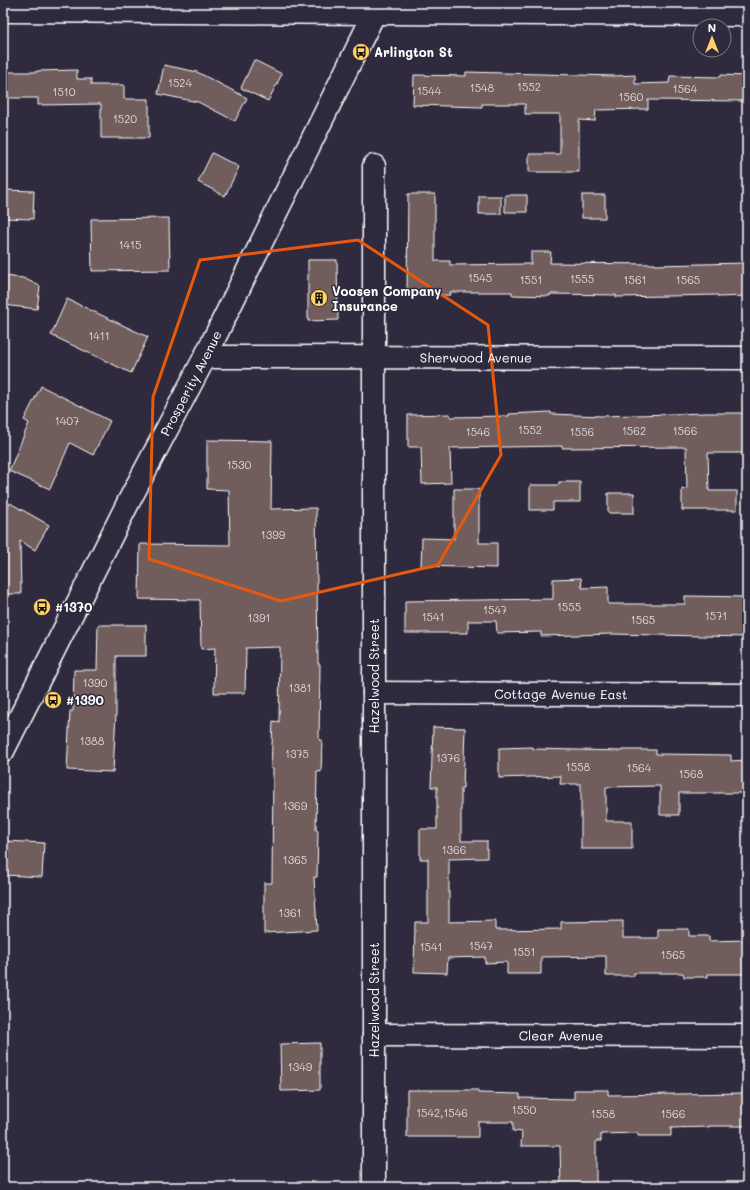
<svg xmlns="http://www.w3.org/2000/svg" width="750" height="1190" font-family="Mali,sans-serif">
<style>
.building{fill:#6f5d5c;stroke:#fff}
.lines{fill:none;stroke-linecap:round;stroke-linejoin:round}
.street-casing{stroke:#fff;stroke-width:25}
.secondary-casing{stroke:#fff;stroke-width:25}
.street{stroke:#2f2a3d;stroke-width:22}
.secondary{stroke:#2f2a3d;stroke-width:22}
.marked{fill:none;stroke:#e8590c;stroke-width:3;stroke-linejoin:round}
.labels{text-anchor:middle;stroke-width:3;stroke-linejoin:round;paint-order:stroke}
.number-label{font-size:11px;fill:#dbd6d6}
.poi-label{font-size:13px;font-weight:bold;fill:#fff;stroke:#2f2a3d;text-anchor:start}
.street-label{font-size:13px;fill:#fff;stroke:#2f2a3d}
</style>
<rect width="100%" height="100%" fill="#2f2a3d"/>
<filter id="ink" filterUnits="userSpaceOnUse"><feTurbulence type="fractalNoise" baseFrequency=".025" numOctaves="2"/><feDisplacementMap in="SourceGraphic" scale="8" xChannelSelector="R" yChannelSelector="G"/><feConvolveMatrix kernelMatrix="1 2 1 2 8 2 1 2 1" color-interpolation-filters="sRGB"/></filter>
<g filter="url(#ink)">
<path class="building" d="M 254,60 L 282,74 L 268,101 L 241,88 Z
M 164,65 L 197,72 L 247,98 L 235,121 L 198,102 L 158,94 Z
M 77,70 L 77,79 L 91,79 L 91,85 L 124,85 L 124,99 L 149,99 L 149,138 L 101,138 L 101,104 L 38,105 L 38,98 L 3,98 L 3,72 L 37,72 L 37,71 Z
M 466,72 L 615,76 L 635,75 L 635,84 L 669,83 L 670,76 L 720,77 L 720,75 L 747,76 L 747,101 L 648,100 L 648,109 L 596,110 L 595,121 L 579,120 L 579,172 L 529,172 L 529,154 L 560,154 L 560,114 L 525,114 L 525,104 L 482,104 L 482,107 L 413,105 L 414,75 L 466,76 Z
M 212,153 L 239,167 L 225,196 L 198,182 Z
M 3,190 L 34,191 L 33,219 L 3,218 Z
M 408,194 L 435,194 L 435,261 L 450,261 L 450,265 L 531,264 L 531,252 L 551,252 L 550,263 L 655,264 L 655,265 L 747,263 L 747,296 L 718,297 L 718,295 L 616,297 L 616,295 L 550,294 L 550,296 L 512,295 L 512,292 L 450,292 L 451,295 L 407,296 Z
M 505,195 L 527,195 L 527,212 L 505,212 Z
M 582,195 L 605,195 L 605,218 L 582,218 Z
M 479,196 L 501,196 L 501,214 L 479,214 Z
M 169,218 L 170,270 L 92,271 L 91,219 Z
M 308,260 L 337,260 L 338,320 L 308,321 Z
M 3,276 L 23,278 L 40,286 L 37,309 L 3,305 Z
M 67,299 L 148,337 L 131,373 L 51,335 Z
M 41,386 L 110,421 L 93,455 L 70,443 L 50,489 L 9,471 L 29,423 L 24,420 Z
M 551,412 L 551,414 L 601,416 L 707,413 L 747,413 L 747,453 L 708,453 L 709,491 L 737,491 L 737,510 L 682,510 L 682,489 L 687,489 L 686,447 L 562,448 L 562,446 L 450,448 L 451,483 L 422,484 L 421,447 L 408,447 L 408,415 L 450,414 L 450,417 L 509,416 L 509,414 Z
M 207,440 L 272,441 L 271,509 L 316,508 L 318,664 L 320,664 L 319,740 L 322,740 L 321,772 L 317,771 L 316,830 L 318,830 L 317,877 L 314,877 L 317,930 L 264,933 L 264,883 L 272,883 L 273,769 L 271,769 L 273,721 L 279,722 L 280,647 L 246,648 L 245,693 L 214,693 L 215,648 L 201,649 L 200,600 L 139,599 L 140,544 L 230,545 L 229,490 L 207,489 Z
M 559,482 L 580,482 L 580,502 L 553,502 L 553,510 L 530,510 L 530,485 L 559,485 Z
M 454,489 L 479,489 L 479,543 L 497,543 L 497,568 L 421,566 L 422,538 L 454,539 Z
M 608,493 L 634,493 L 634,513 L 608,513 Z
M 10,503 L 49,525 L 35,550 L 20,541 L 21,594 L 3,594 L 3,512 L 6,512 Z
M 581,578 L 582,588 L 608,587 L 608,604 L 685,604 L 685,596 L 747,597 L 747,637 L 612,634 L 541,636 L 541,632 L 497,633 L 496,621 L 468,621 L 468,633 L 405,633 L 405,601 L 553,599 L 553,579 Z
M 98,625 L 146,625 L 146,656 L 116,656 L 116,713 L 113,772 L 67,770 L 70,711 L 73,711 L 74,670 L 97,670 Z
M 433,727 L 465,728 L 463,788 L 461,788 L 461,841 L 487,841 L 487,858 L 449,859 L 449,922 L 495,921 L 495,930 L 561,929 L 561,922 L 623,921 L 623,938 L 658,938 L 658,929 L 689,929 L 689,936 L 709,936 L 709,941 L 747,940 L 747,974 L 708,974 L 708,977 L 684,977 L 683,973 L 634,973 L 634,976 L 606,976 L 606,956 L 541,957 L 541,974 L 507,974 L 507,962 L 485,963 L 485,957 L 448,958 L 447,973 L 414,972 L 415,922 L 428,922 L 428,859 L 420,859 L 420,829 L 437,829 L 437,787 L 431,787 Z
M 533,747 L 533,749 L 622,751 L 622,750 L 656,750 L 656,754 L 731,755 L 731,761 L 747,760 L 747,793 L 679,793 L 679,815 L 660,815 L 660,786 L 606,787 L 606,821 L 632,821 L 632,849 L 581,849 L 581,784 L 560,784 L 561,776 L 499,778 L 499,748 Z
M 6,841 L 44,843 L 42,877 L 4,875 Z
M 320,1043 L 320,1090 L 281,1091 L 280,1044 Z
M 407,1090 L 478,1090 L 478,1093 L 520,1094 L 520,1098 L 574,1099 L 574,1090 L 608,1090 L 608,1095 L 747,1093 L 747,1126 L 709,1126 L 709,1127 L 671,1128 L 671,1136 L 638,1136 L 638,1133 L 601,1134 L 601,1141 L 596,1141 L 596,1187 L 561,1187 L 560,1146 L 521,1146 L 522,1132 L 513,1131 L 513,1122 L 478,1122 L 478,1137 L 407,1137 Z"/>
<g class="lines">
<defs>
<g id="street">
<path d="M 374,166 L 374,1187"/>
<path id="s1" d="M 205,357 L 747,358"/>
<path id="s2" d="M 374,693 L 747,695"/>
<path id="s3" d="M 374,1035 L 747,1036"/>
</g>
<g id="secondary">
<path d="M 3,11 L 747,15"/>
<path id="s4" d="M 3,751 L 129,501 L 205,357 L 374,14 L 374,3"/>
</g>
</defs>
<use href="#street" class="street-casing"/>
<use href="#secondary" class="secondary-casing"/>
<use href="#street" class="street"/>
<use href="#secondary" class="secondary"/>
</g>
</g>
<path class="marked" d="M 358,240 L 488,325 L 501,455 L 438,565 L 281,601 L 149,559 L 153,397 L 200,260 Z"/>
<defs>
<symbol id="bus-disc" viewBox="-11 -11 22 22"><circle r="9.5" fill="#ffd166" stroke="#2f2a3d"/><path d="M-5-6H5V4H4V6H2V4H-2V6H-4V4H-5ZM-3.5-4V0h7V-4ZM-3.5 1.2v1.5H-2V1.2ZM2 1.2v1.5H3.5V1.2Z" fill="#111"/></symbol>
<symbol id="building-disc" viewBox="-11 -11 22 22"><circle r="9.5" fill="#ffd166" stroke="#2f2a3d"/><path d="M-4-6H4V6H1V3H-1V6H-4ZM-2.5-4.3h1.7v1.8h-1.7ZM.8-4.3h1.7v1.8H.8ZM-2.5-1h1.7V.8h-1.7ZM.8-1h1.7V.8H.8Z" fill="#111"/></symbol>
</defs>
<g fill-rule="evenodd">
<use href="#bus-disc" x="351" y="42" width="20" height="20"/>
<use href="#building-disc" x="309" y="288" width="20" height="20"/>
<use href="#bus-disc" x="32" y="597" width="20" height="20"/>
<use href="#bus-disc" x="43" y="690" width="20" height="20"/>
</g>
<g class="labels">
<g class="number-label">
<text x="180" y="87">1524</text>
<text x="529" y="91">1552</text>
<text x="482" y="92">1548</text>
<text x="685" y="93">1564</text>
<text x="429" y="95">1544</text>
<text x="64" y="96">1510</text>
<text x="631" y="101">1560</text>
<text x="125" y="123">1520</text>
<text x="130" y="249">1415</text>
<text x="480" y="282">1545</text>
<text x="582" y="283">1555</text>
<text x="531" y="284">1551</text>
<text x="635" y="284">1561</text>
<text x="688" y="284">1565</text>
<text x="99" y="340">1411</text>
<text x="67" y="425">1407</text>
<text x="530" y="434">1552</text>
<text x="634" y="435">1562</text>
<text x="685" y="435">1566</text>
<text x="478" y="436">1546</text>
<text x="582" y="436">1556</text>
<text x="239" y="469">1530</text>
<text x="273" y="539">1399</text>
<text x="569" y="611">1555</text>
<text x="495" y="614">1547</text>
<text x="716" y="620">1571</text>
<text x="433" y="621">1541</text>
<text x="259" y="622">1391</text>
<text x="643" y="624">1565</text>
<text x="95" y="687">1390</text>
<text x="300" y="692">1381</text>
<text x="92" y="745">1388</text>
<text x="297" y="758">1375</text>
<text x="448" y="762">1376</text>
<text x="578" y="771">1558</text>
<text x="639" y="772">1564</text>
<text x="691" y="778">1568</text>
<text x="295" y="810">1369</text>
<text x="454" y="854">1366</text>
<text x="295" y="864">1365</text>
<text x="290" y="917">1361</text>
<text x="481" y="950">1547</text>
<text x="431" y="951">1541</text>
<text x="524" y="956">1551</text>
<text x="673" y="959">1565</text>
<text x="300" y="1071">1349</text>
<text x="524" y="1114">1550</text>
<text x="442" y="1117">1542,1546</text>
<text x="603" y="1118">1558</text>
<text x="673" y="1118">1566</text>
</g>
<g class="poi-label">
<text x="374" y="57">Arlington St</text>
<text x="332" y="296">Voosen Company<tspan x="332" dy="15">Insurance</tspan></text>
<text x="55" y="612">#1370</text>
<text x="66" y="705">#1390</text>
</g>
<g class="street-label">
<text dy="5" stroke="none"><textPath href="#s1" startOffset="271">Sherwood Avenue</textPath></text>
<text dy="5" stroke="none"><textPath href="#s4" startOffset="413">Prosperity Avenue</textPath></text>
<text transform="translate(374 676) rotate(-90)" y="5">Hazelwood Street</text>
<text dy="5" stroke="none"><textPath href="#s2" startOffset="187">Cottage Avenue East</textPath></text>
<text transform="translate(374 1000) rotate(-90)" y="5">Hazelwood Street</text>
<text dy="5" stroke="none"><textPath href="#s3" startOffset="187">Clear Avenue</textPath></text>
</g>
</g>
<rect width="750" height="1190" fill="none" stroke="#2f2a3d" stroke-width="16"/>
<rect x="8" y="8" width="734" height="1174" fill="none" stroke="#fff" stroke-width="1.5" filter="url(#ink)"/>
<g transform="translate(712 38)"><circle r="19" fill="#2f2a3d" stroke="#827f8b"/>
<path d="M0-3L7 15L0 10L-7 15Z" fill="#ffd166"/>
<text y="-6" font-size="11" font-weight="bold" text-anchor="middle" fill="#ffffff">N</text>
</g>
</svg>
